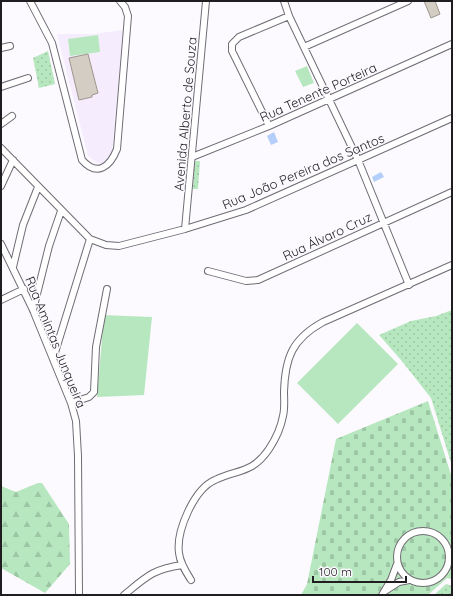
<svg xmlns="http://www.w3.org/2000/svg" width="453" height="596" font-family="Quicksand,sans-serif">
<style>
.built{fill:#f5edfd}
.grass{fill:#b7e7bf}
.forest{fill:url(#forest-firs)}
.cemetery{fill:url(#cemetery-stones)}
.park{fill:url(#park-dots)}
.water{fill:#b4cff9}
.building{fill:#d3cdc4;stroke:#9c968e}
.lines{fill:none;stroke-linecap:round;stroke-linejoin:round}
.minor-casing{stroke:#706c74;stroke-width:8}
.minor{stroke:#fff;stroke-width:6}
.labels{text-anchor:middle;stroke-width:3;stroke-linejoin:round;paint-order:stroke}
.street-label{font-size:13px;fill:#1f1d20;stroke:#fcf9ff}
</style>
<defs>
<pattern id="forest-firs" width="22" height="20" patternUnits="userSpaceOnUse"><rect width="22" height="20" fill="#b7e7bf"/><path d="M5 1l3.5 6h-7zM16 11l3.5 6h-7z" fill="#9dc6a4"/></pattern>
<pattern id="cemetery-stones" width="16" height="16" patternUnits="userSpaceOnUse"><rect width="16" height="16" fill="#b7e7bf"/><path d="M2 7V4a2 2 0 0 1 4 0v3zM10 15v-3a2 2 0 0 1 4 0v3z" fill="#9dc6a4"/></pattern>
<pattern id="park-dots" width="8" height="8" patternUnits="userSpaceOnUse"><rect width="8" height="8" fill="#b7e7bf"/><path d="M2 2h.1M6 6h.1" fill="none" stroke="#9dc6a4" stroke-width="1.8" stroke-linecap="round"/></pattern>
</defs>
<rect width="100%" height="100%" fill="#fcf9ff"/>
<path class="built" d="M 123,30 L 112,154 L 108,160 L 102,164 L 96,162 L 88,156 L 57,34 L 93,34 Z"/>
<path class="grass" d="M 98,35 L 100,52 L 70,56 L 68,39 Z
M 307,66 L 314,83 L 303,87 L 295,71 Z
M 102,315 L 152,317 L 144,395 L 97,397 L 103,327 Z
M 357,323 L 398,364 L 338,424 L 297,383 Z"/>
<path class="forest" d="M 38,483 L 42,483 L 69,524 L 70,564 L 45,593 L 1,568 L 1,486 L 16,492 Z"/>
<path class="cemetery" d="M 428,401 L 452,478 L 452,579 L 447,578 L 428,595 L 301,595 L 307,584 L 336,439 Z"/>
<path class="park" d="M 48,51 L 55,84 L 39,88 L 33,58 Z
M 194,161 L 200,161 L 198,189 L 193,189 Z
M 452,310 L 452,466 L 431,398 L 401,360 L 379,335 L 411,321 L 436,316 Z
M 446,584 L 452,586 L 452,595 L 434,595 Z"/>
<path class="water" d="M 274,132 L 278,142 L 271,145 L 267,136 Z
M 381,172 L 384,177 L 374,182 L 372,177 Z"/>
<path class="building" d="M 424,1 L 435,1 L 440,14 L 431,18 Z
M 88,54 L 98,93 L 92,95 L 92,97 L 79,100 L 69,58 Z"/>
<g class="lines">
<defs>
<path id="minor" d="M 30,1 L 52,43 L 82,160 C 97,177 110,167 117,149 L 128,16 L 125,7 L 120,1
M 284,1 L 289,16 L 358,160 L 409,285
M 304,47 L 408,1
M 1,48 L 10,46
M 1,87 L 28,78
M 1,124 L 12,116
M 269,126 L 232,51 L 232,44 L 239,37 L 289,16
M 1,148 L 90,239 L 106,245 L 119,246 L 185,229 L 246,210 L 452,118
M 192,157 L 269,126 L 452,44
M 1,186 L 13,160
M 185,229 L 206,1
M 1,244 L 33,310 L 71,403 L 76,421 L 78,456 L 79,595
M 13,267 L 23,225 L 38,187
M 208,271 L 246,281 L 258,280 L 452,192
M 1,300 L 24,289
M 33,310 L 49,246 L 61,211
M 53,359 L 90,239
M 71,403 L 89,397 L 94,392 L 96,347 L 107,289
M397 557a26 26 0 1 1 52 0a26 26 0 1 1-52 0Z
M 191,580 C 186,572 180,563 179,553 C 176,531 194,489 215,480 C 238,469 252,474 269,449 C 275,440 281,427 283,416 C 285,408 284,399 284,392 C 285,358 292,339 323,322 L 452,265
M 385,591 L 399,582 L 409,580
M 124,595 C 146,577 153,569 182,565
M 382,595 L 391,580 L 397,564"/>
</defs>
<use href="#minor" class="minor-casing"/>
<use href="#minor" class="minor"/>
</g>
<g class="labels">
<g class="street-label">
<text transform="translate(318 92) rotate(-24)" y="5">Rua Tenente Porteira</text>
<text transform="translate(185 114) rotate(-85)" y="5">Avenida Alberto de Souza</text>
<text transform="translate(303 171) rotate(-23)" y="5">Rua João Pereira dos Santos</text>
<text transform="translate(327 236) rotate(-25)" y="5">Rua Álvaro Cruz</text>
<text transform="translate(56 342) rotate(68)" y="5">Rua Amintas Junqueira</text>
</g>
</g>
<rect width="453" height="596" fill="none" stroke="#1f1d20" stroke-width="4"/>
<path d="M313 576v6h93v-6" fill="none" stroke="#1f1d20" stroke-width="2"/>
<text x="319" y="576" font-size="12" fill="#1f1d20" stroke="#fcf9ff" stroke-width="3" paint-order="stroke">100 m</text>
</svg>
